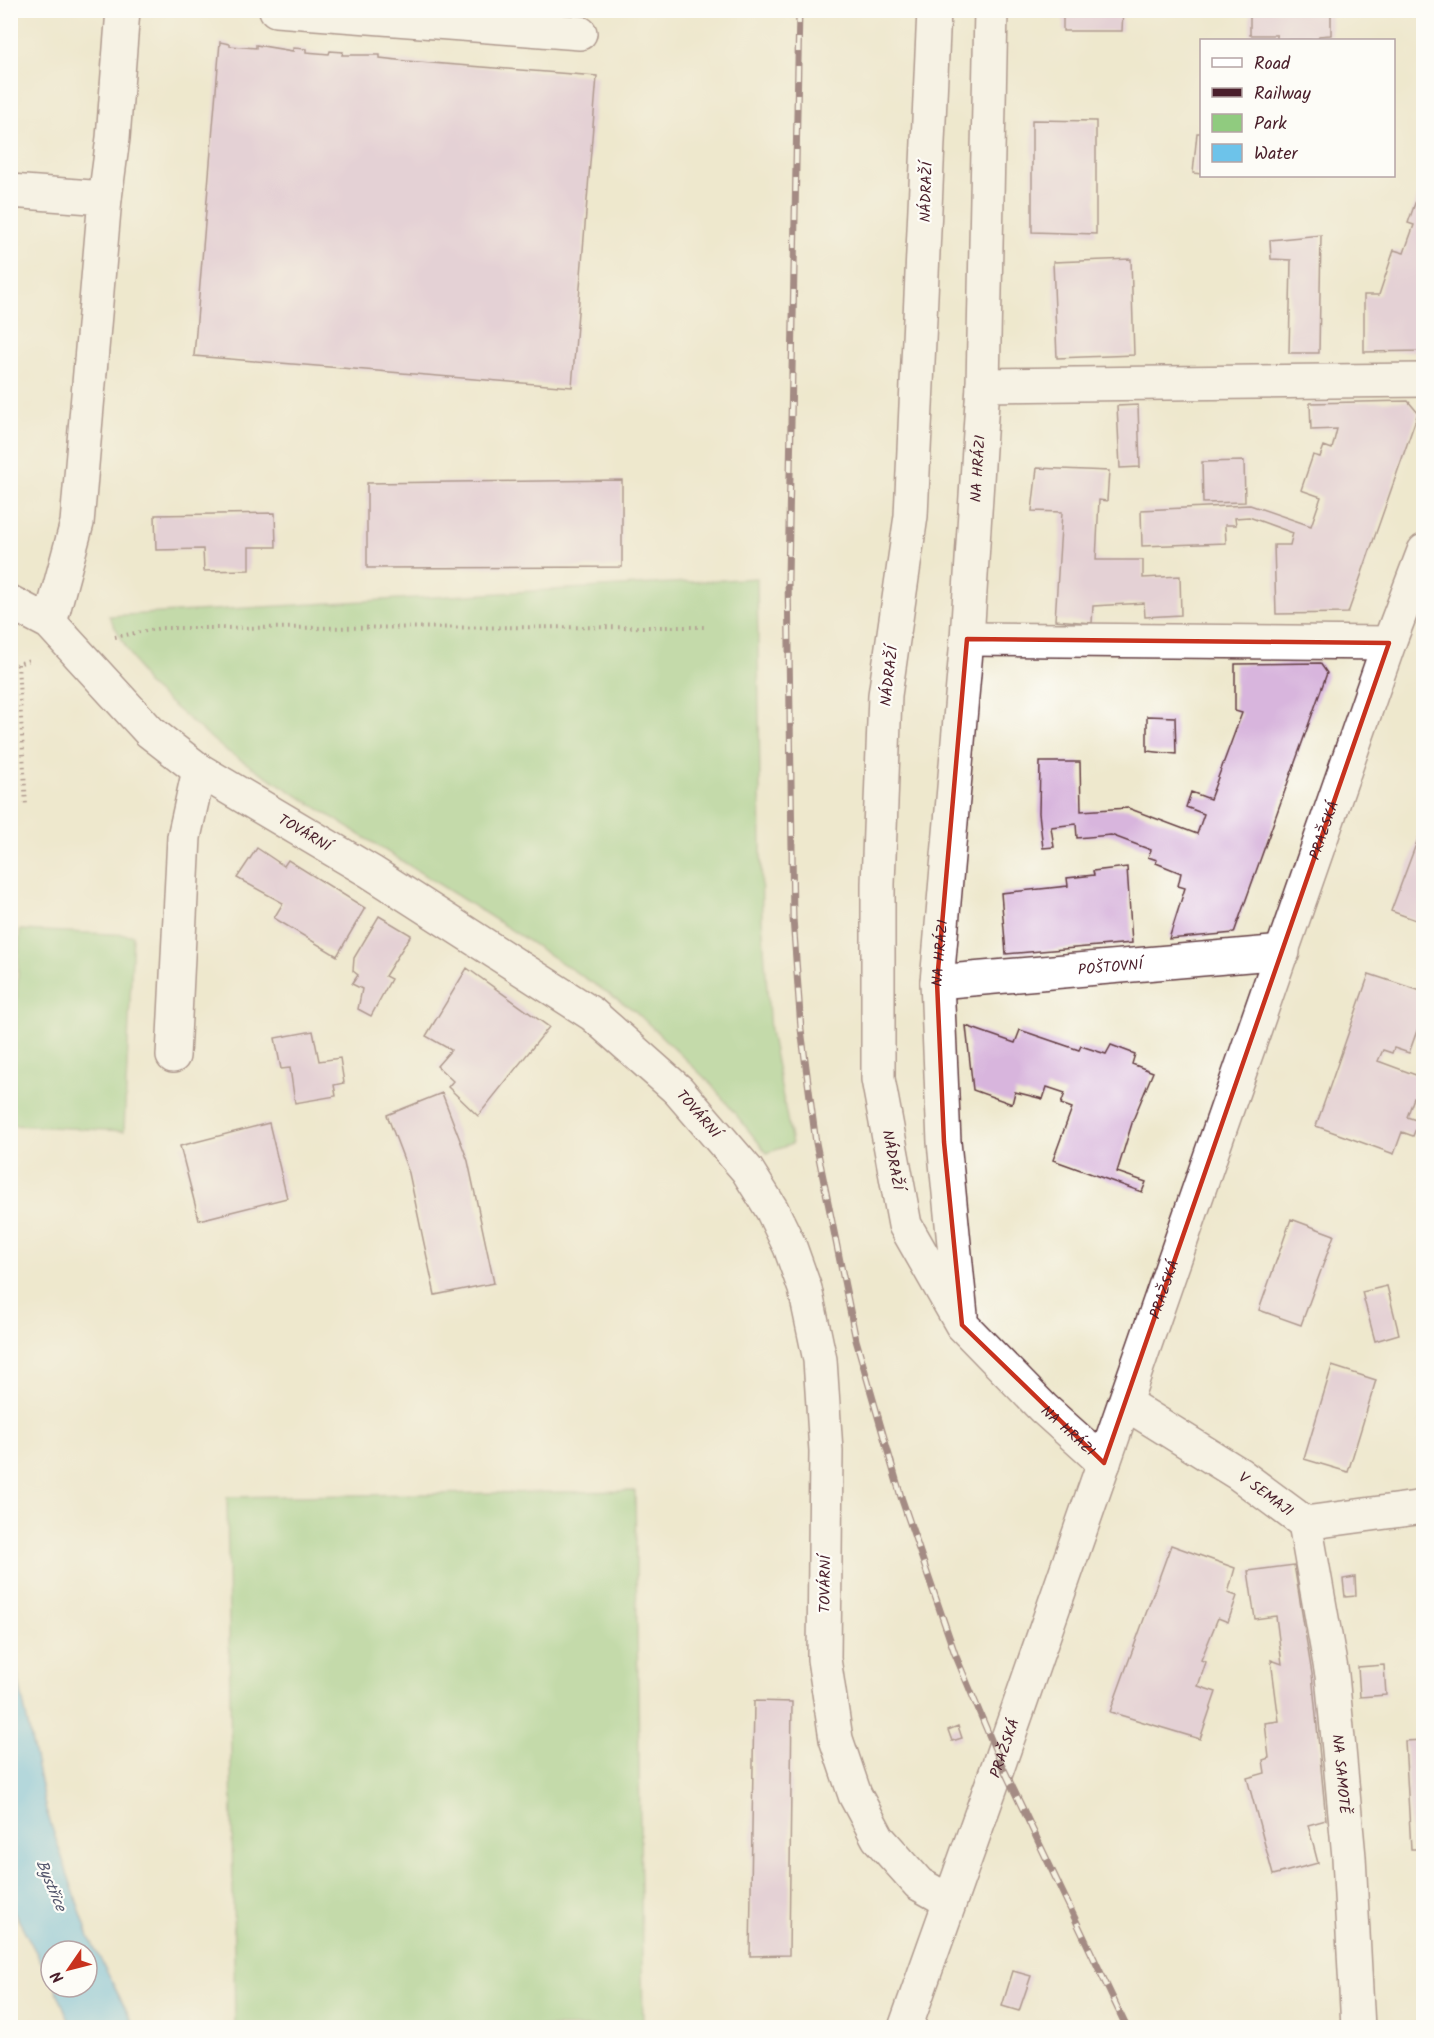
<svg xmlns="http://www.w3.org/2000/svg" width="1434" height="2038" font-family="Kalam,sans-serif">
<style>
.green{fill:#90cb7f;stroke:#6d7555;stroke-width:1.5}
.water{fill:#6dc3ea;stroke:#5c718a;stroke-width:1.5}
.building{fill:#d8b5dd}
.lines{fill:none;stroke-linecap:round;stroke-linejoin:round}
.minor-casing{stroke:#633d43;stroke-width:36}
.path{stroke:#633d43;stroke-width:4;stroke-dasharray:1.5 4.5;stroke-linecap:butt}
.minor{stroke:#fff;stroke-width:33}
.rail-casing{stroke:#4a1f2b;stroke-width:7}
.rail{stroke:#fdfcf7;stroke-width:4.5;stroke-dasharray:14;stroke-linecap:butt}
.marked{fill:none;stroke:#c8321e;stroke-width:4.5;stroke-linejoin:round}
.labels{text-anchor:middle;stroke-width:4.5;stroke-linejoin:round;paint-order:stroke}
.street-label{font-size:15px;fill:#4a1f2b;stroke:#fdfcf7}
.water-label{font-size:16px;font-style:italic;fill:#56586e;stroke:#fdfcf7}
</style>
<rect width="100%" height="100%" fill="#fdfcf7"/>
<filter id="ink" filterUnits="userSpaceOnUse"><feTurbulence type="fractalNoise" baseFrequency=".0167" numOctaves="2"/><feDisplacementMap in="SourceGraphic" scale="12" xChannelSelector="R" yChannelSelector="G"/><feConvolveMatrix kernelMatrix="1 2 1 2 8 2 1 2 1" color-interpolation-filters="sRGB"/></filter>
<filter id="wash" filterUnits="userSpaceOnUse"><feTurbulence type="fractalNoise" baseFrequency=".008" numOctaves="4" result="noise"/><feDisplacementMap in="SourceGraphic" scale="24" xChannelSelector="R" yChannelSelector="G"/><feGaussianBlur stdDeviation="1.35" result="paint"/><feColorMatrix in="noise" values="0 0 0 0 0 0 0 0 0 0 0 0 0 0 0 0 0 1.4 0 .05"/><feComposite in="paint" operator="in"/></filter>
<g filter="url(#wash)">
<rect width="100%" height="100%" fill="#eee8cd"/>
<path class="green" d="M 757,578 L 762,919 L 770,1031 L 792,1144 L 767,1153 L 711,1084 L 634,1010 L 488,915 L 225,750 L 146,683 L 109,616 Z
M 20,930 L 133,935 L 124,1131 L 11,1125 Z
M 635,1491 L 643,2027 L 235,2027 L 227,1497 Z"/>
<path class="water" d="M 10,1639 L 46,1810 L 89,1937 L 135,2027 L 72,2027 L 55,1987 L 87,1987 L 87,1951 L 51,1951 L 51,1980 L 11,1906 Z"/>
<g id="blocks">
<path class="building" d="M 1063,10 L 1123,10 L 1122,31 L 1063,31 Z
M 1250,10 L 1331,10 L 1331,35 L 1319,36 L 1318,40 L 1277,40 L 1277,35 L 1250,35 Z
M 220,42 L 230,44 L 230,46 L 256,48 L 256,45 L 293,51 L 293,48 L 306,49 L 306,52 L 329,54 L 330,51 L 343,52 L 342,55 L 380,55 L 380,58 L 406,61 L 597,76 L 572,387 L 194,356 Z
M 1032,120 L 1096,121 L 1096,234 L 1032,232 Z
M 1197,133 L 1202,133 L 1202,174 L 1193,173 Z
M 1424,178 L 1424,351 L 1364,352 L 1364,295 L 1379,295 L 1394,250 L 1404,253 L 1414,225 L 1408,223 Z
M 1321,235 L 1319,353 L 1289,353 L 1291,260 L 1271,259 L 1270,240 Z
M 1131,259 L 1134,355 L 1057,358 L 1053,262 Z
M 1408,401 L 1418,413 L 1348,613 L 1276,614 L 1274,545 L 1290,545 L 1293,533 L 1249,517 L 1235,518 L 1236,525 L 1225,525 L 1226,543 L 1142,546 L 1141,510 L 1250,505 L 1311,526 L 1321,497 L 1301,490 L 1313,455 L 1320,457 L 1324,446 L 1332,449 L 1337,429 L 1311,430 L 1310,403 Z
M 1138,405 L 1140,467 L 1120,468 L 1117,406 Z
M 1244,461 L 1245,502 L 1203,503 L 1202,462 Z
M 1037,468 L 1109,471 L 1107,501 L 1099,500 L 1096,560 L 1143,560 L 1143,578 L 1180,576 L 1181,615 L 1145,617 L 1144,603 L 1093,606 L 1092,623 L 1055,620 L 1062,512 L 1032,511 Z
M 622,480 L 622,567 L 367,568 L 367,483 Z
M 275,513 L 276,547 L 249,547 L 249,570 L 204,571 L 203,549 L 156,550 L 155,515 Z
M 1320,663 L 1327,673 L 1234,933 L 1169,939 L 1185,888 L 1178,886 L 1181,873 L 1156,863 L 1157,860 L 1148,857 L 1151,850 L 1111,835 L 1077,838 L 1076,824 L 1051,827 L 1054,847 L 1043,848 L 1039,813 L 1040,762 L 1080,762 L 1081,811 L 1128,808 L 1197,834 L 1204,814 L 1186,807 L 1191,792 L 1210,799 L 1242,713 L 1235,711 L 1235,664 Z
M 1147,716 L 1175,717 L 1176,754 L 1147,751 Z
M 1424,823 L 1424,923 L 1391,911 Z
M 257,848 L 284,866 L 288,860 L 365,908 L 337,956 L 274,918 L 283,903 L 237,878 Z
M 1127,867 L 1132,943 L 1006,954 L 1001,893 L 1068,886 L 1067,878 L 1094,875 L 1093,871 Z
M 379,916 L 411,935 L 385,976 L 391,979 L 371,1016 L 358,1009 L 362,989 L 352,984 L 358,975 L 353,971 L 354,958 Z
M 467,968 L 549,1027 L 478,1116 L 448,1087 L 453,1081 L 437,1066 L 451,1050 L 426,1036 Z
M 1369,974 L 1424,992 L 1424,1011 L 1409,1053 L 1394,1048 L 1392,1053 L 1383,1050 L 1378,1061 L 1424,1078 L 1424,1101 L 1414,1098 L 1407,1117 L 1419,1121 L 1413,1136 L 1402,1132 L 1394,1154 L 1316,1126 Z
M 966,1026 L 1015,1043 L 1020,1030 L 1079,1050 L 1081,1046 L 1106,1054 L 1111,1045 L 1135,1054 L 1132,1064 L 1153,1072 L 1133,1120 L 1117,1172 L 1146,1182 L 1142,1192 L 1053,1160 L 1072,1108 L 1061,1104 L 1065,1093 L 1047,1087 L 1043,1099 L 1015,1092 L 1012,1104 L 973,1090 Z
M 313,1031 L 319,1061 L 340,1058 L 344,1083 L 334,1085 L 336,1096 L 295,1103 L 290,1068 L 281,1069 L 275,1038 Z
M 442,1093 L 468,1161 L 494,1283 L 435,1295 L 409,1173 L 387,1115 Z
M 269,1123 L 287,1198 L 199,1220 L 180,1146 Z
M 1291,1219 L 1334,1235 L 1301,1325 L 1259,1310 Z
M 1387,1286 L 1399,1334 L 1375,1341 L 1362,1292 Z
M 1332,1366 L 1376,1380 L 1348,1472 L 1304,1459 Z
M 1171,1545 L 1235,1568 L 1228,1593 L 1237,1596 L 1228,1622 L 1218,1618 L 1201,1660 L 1206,1662 L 1198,1686 L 1216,1692 L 1200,1739 L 1110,1712 Z
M 1294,1565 L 1312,1674 L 1326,1820 L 1308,1825 L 1318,1863 L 1273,1875 L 1247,1778 L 1265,1773 L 1263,1760 L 1269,1758 L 1265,1723 L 1279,1721 L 1271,1660 L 1282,1664 L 1276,1616 L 1255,1619 L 1248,1571 Z
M 1355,1577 L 1356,1596 L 1345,1597 L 1343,1579 Z
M 1384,1665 L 1386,1695 L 1360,1697 L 1358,1667 Z
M 754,1701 L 792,1702 L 789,1955 L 750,1956 Z
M 958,1726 L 962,1738 L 952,1741 L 948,1730 Z
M 1424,1740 L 1424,1849 L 1411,1849 L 1405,1741 Z
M 1013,1971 L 1031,1976 L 1019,2011 L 1002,2006 Z"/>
</g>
</g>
<g filter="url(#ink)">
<use href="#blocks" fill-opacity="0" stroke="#633d43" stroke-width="1.5"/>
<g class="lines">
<defs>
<g id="minor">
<path d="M 276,10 L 580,33"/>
<path id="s1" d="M 934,10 L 911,516 L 885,695 L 878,884 L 878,1079 L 905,1225 L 962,1325 L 1043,1408 L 1104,1463"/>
<path d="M 10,191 L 105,198 L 77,523 L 50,623"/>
<path d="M 105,198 L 113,138 L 123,10"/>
<path d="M 983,385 L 1424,380"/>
<path id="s2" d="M 10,602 L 50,623 L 150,732 L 199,770 L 371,872 L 592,1014 L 678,1090 L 747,1170 L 772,1210 L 790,1247 L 805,1289 L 820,1360 L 826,1451 L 824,1659 L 836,1739 L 855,1795 L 878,1838 L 919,1884 L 949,1901"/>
<path d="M 967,639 L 1389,643"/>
<path id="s3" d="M 937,982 L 1283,952"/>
<path d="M 173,1056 L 184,837 L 199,770"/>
<path id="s4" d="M 961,1315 L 944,1142 L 937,982 L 967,639 L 983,385 L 991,10"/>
<path id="s5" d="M 1125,1403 L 1239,1474 L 1305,1523 L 1424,1507"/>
<path id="s6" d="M 1305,1523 L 1332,1675 L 1349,1857 L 1358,2028"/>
<path id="s7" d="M 905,2028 L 1000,1761 L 1389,643 L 1424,551"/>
</g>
</defs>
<use href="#minor" class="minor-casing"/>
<path class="path" d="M 115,637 L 161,628 L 704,627
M 18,664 L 26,806
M 10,667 L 32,659"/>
<use href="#minor" class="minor"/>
<defs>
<path id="rail" d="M 799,10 L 788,578 L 793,918 L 801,1029 L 816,1143 L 856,1340 L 901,1497 L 955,1654 L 1000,1761 L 1127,2028"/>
</defs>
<use href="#rail" class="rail-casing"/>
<use href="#rail" class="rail"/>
</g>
</g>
<path d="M0 0H1434V2038H0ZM 967,639 L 1389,643 L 1104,1463 L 962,1325 L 944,1142 L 937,982 Z" fill="#eee8cd" fill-opacity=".55" fill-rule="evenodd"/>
<path class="marked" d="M 967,639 L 1389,643 L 1104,1463 L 962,1325 L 944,1142 L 937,982 Z"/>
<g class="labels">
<g class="street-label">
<text transform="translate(926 192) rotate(-88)" y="5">NÁDRAŽÍ</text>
<text dy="5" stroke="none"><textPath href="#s4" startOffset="849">NA HRÁZI</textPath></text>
<text transform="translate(889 676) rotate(-83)" y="5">NÁDRAŽÍ</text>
<text dy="5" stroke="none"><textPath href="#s7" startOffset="1269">PRAŽSKÁ</textPath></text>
<text dy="5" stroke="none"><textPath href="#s2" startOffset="378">TOVÁRNÍ</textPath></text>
<text dy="5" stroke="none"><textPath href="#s4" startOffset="363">NA HRÁZI</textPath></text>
<text dy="5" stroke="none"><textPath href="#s3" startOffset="174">POŠTOVNÍ</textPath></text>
<text dy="5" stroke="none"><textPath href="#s2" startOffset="864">TOVÁRNÍ</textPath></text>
<text dy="5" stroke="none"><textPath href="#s1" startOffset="1154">NÁDRAŽÍ</textPath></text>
<text dy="5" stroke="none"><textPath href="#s7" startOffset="783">PRAŽSKÁ</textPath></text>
<text dy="5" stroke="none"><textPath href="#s1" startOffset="1485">NA HRÁZI</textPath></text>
<text dy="5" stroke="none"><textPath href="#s5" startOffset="168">V SEMAJI</textPath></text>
<text transform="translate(825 1584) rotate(-89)" y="5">TOVÁRNÍ</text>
<text dy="5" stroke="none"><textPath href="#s7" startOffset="297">PRAŽSKÁ</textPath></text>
<text dy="5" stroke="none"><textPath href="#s6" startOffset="254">NA SAMOTĚ</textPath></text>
</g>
<g class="water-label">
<text transform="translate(52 1885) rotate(67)" y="6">Bystřice</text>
</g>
</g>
<rect width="1434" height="2038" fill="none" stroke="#fdfcf7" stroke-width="36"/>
<rect x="1200" y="39" width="195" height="138" fill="#fdfcf7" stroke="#b5a4a5" stroke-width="1.5"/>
<rect x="1212" y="58" width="30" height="9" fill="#ffffff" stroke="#b5a4a5" stroke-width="1.5"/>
<text x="1254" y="69" font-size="18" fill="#4a1f2b">Road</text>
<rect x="1212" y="88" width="30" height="9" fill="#4a1f2b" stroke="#b5a4a5" stroke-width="1.5"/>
<text x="1254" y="99" font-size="18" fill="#4a1f2b">Railway</text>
<rect x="1212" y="114" width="30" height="18" fill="#90cb7f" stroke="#b5a4a5" stroke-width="1.5"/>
<text x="1254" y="129" font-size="18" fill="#4a1f2b">Park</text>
<rect x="1212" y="144" width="30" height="18" fill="#6dc3ea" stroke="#b5a4a5" stroke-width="1.5"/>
<text x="1254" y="159" font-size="18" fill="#4a1f2b">Water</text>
<g transform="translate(69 1969) rotate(235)"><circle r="28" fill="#fdfcf7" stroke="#b5a4a5" stroke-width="1.5"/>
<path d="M0-4.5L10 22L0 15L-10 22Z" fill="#c8321e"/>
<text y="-9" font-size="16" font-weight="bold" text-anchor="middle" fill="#4a1f2b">N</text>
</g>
</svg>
